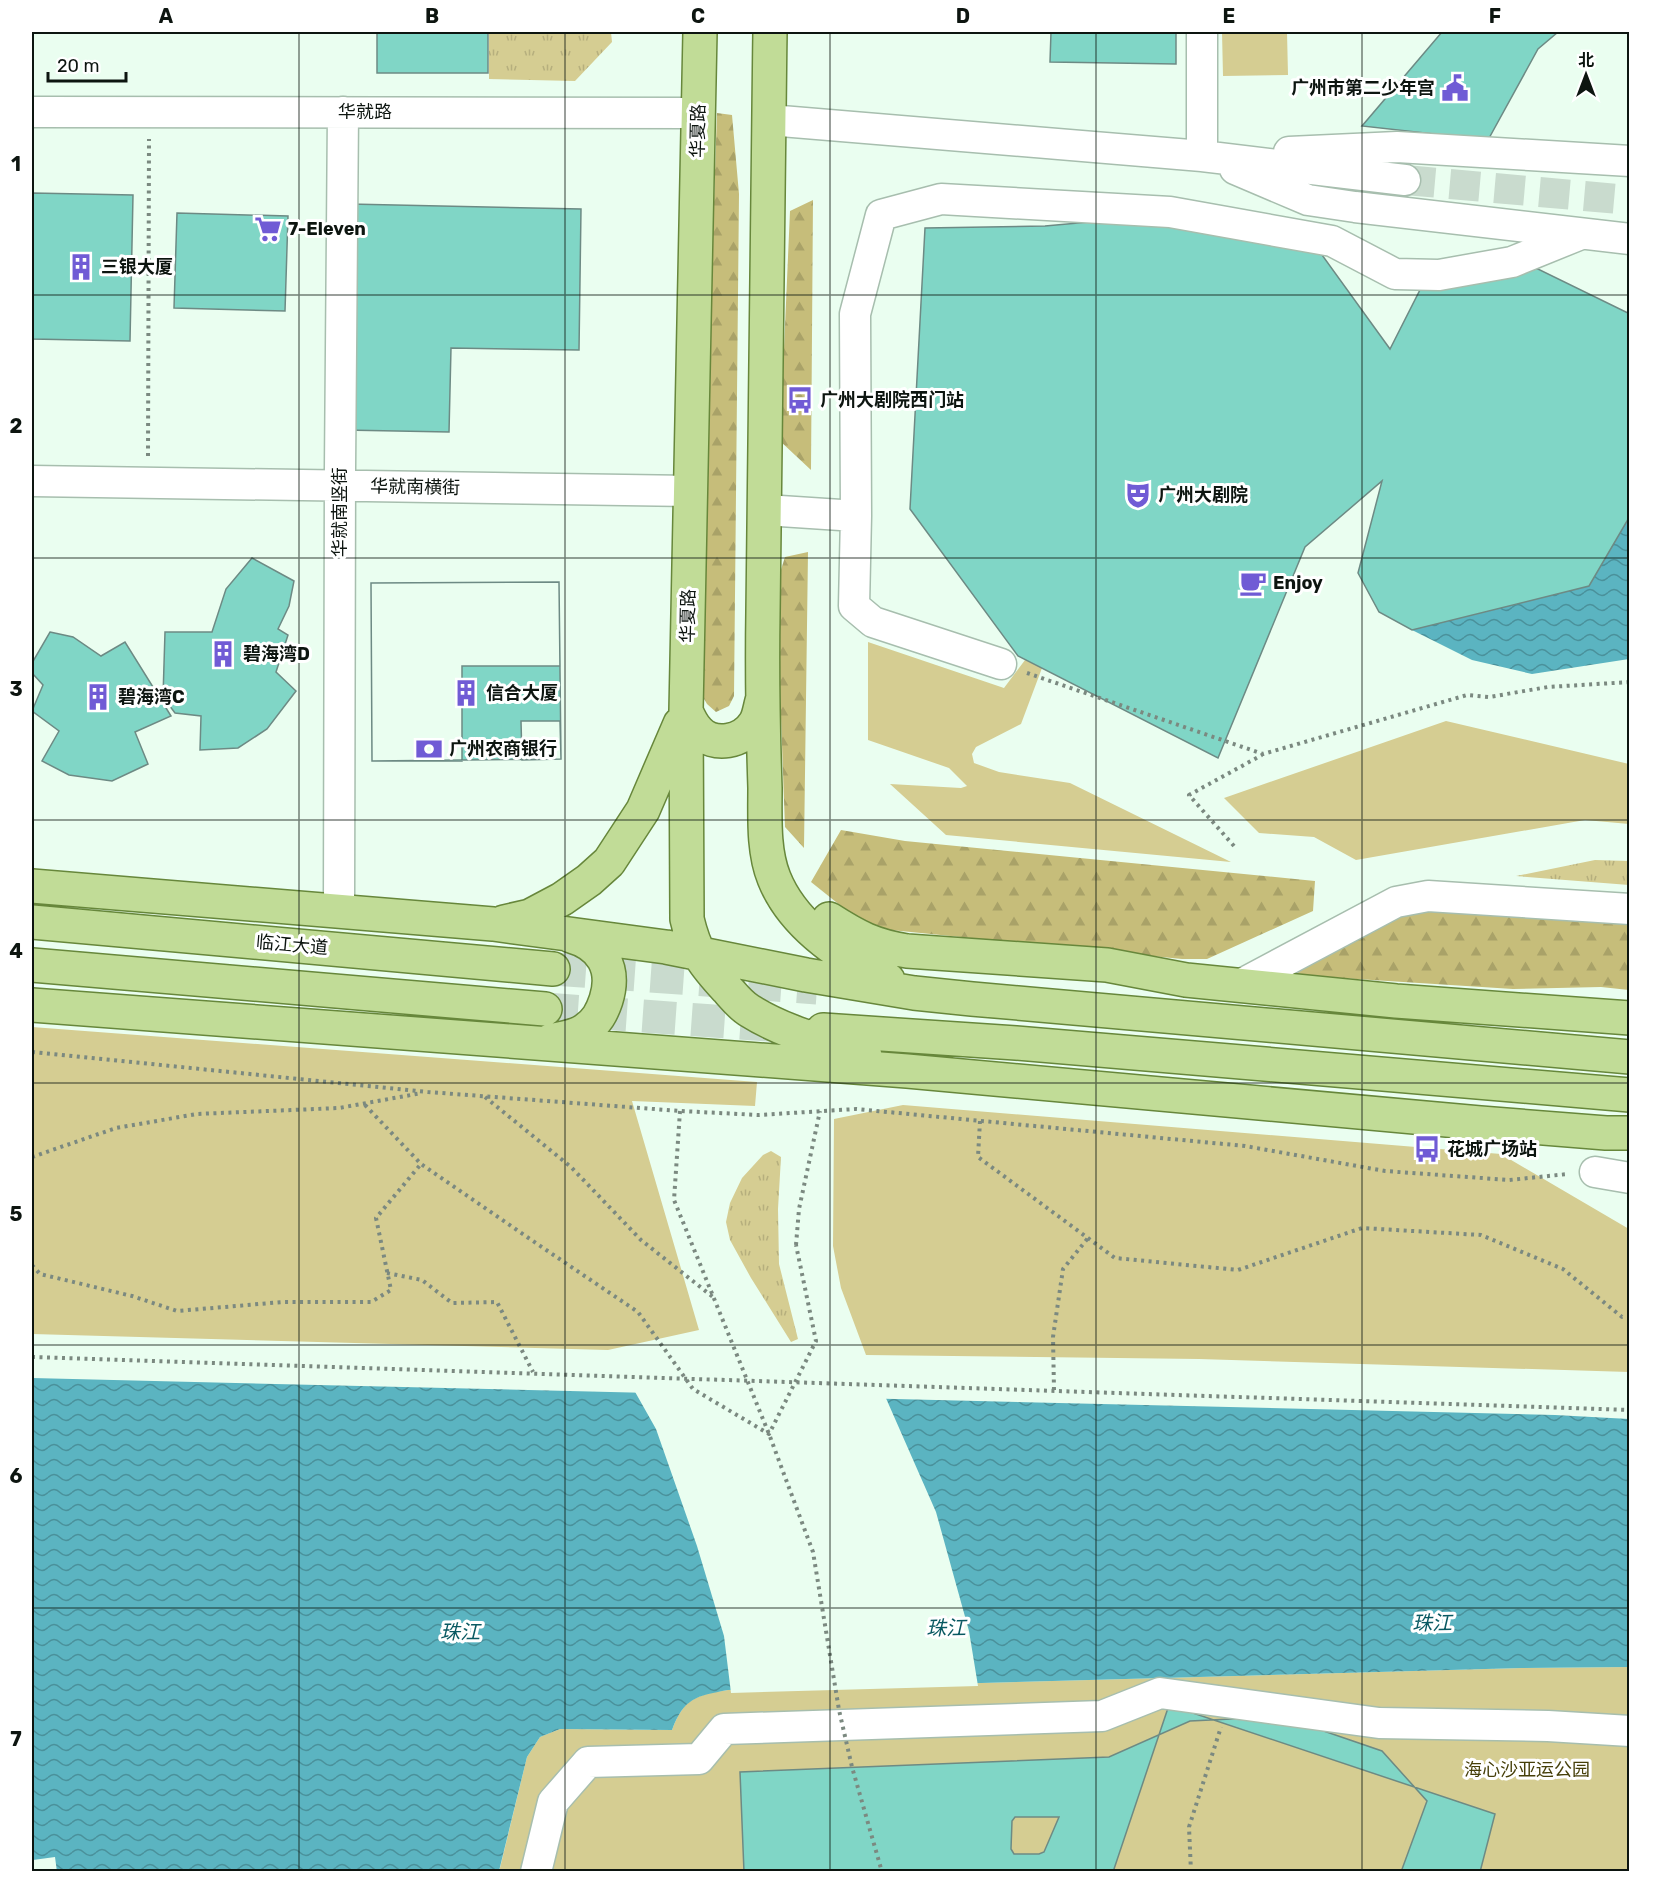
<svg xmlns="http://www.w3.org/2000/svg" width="1661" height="1903" font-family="Rubik,'Noto Sans SC',sans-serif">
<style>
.grass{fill:url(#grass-tufts)}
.forest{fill:url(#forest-firs)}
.green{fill:#d5cd92}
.water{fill:url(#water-waves)}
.pier{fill:#eafef0}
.building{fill:#80d6c6;stroke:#6d8a84;stroke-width:1.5;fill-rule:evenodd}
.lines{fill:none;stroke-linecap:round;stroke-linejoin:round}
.minor-tunnel{stroke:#c9dbce;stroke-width:30;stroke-dasharray:30 15;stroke-linecap:butt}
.major-tunnel{stroke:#c9dbce;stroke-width:33;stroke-dasharray:33 16;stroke-linecap:butt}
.minor-casing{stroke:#a7beae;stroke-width:33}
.major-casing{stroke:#67873b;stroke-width:36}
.path{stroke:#7b8980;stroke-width:4;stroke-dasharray:3 4.5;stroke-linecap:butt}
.minor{stroke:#fff;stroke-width:30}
.major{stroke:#c1dc97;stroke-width:33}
.path-bridge{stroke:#7b8980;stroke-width:4;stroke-dasharray:3 4.5;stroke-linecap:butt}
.grid{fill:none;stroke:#0d1510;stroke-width:1.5;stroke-opacity:0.55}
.labels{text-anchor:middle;stroke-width:6;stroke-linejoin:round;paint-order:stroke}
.poi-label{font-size:18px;font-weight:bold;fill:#0d1510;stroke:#fff;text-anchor:start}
.street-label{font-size:18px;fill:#0d1510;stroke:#fff}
.park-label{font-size:18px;fill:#463f09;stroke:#fff}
.water-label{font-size:20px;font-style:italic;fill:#095962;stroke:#fff}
.neatline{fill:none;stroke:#0d1510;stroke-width:2}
.grid-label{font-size:20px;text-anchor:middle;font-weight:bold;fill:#0d1510}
</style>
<defs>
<pattern id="grass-tufts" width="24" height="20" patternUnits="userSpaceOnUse" patternTransform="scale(1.5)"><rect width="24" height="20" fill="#d5cd92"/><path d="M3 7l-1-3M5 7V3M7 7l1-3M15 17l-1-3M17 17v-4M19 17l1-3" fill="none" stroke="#b6af7d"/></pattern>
<pattern id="forest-firs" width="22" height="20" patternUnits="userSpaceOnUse" patternTransform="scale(1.5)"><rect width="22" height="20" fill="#c6bd7a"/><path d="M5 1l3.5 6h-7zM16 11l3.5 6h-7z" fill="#a9a268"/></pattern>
<pattern id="water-waves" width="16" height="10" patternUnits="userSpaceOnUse" patternTransform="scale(1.5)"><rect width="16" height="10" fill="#5bb4c1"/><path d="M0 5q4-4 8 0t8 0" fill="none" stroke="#4a919b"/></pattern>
</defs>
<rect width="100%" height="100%" fill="#eafef0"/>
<path class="grass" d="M 489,32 L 611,32 L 612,42 L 575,81 L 489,79 Z
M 1595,860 L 1629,861 L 1629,885 L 1516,876 Z
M 771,1151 L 781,1157 L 778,1209 L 779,1264 L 798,1339 L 791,1342 L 751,1278 L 730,1240 L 726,1222 L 730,1203 L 742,1178 L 763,1155 Z"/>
<path class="forest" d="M 717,113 L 732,115 L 739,194 L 734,696 L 729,706 L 716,712 L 707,704 L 697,687 Z
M 813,200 L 811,470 L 780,441 L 790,211 Z
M 808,552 L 804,848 L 785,827 L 778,636 L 779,576 L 785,557 Z
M 841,830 L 905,841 L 1315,881 L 1313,911 L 1207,959 L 1182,959 L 881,929 L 846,910 L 811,882 Z
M 1423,907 L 1629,918 L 1629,990 L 1601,987 L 1513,989 L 1278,974 Z"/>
<path class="green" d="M 1222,32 L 1287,32 L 1288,75 L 1223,76 Z
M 868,642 L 1004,688 L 1025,660 L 1042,668 L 1021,724 L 976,747 L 972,754 L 974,763 L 999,772 L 1070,783 L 1231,862 L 946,835 L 890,784 L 961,788 L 967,786 L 949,768 L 868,740 Z
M 1446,721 L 1629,764 L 1629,824 L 1585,820 L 1356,860 L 1314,837 L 1259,833 L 1224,798 Z
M 32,1027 L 757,1082 L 755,1106 L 632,1101 L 699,1330 L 608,1350 L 32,1334 Z
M 903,1105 L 1501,1154 L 1629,1229 L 1629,1372 L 1199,1359 L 866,1355 L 841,1288 L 833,1246 L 834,1119 Z
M 1629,1667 L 1629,1871 L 499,1872 L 527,1757 L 540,1737 L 560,1729 L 672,1730 C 684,1698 696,1695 728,1690 L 1522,1668 Z"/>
<path class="water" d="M 1629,516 L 1629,659 L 1532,674 L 1472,660 L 1412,630 Z
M 32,1378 L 1555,1415 L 1629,1419 L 1629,1667 L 1522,1668 L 728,1690 C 696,1696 684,1698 672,1730 L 560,1729 L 540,1737 L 527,1757 L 499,1871 L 57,1872 L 55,1857 L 33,1860 L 33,1871 L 32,1872 Z"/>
<path class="pier" d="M 634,1390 L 885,1396 L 936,1512 L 969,1631 L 978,1686 L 731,1693 L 724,1636 L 697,1546 L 656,1429 Z"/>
<path class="building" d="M 377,32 L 488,32 L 488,73 L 377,73 Z
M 1051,32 L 1176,32 L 1176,64 L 1050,62 Z
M 1442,32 L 1558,32 L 1538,49 L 1488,140 L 1362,126 Z
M 32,193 L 133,195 L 130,341 L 32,339 Z
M 349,204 L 581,209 L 579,350 L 451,348 L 449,432 L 344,430 Z
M 177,213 L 288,216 L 285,311 L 174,308 Z
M 1134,218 L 1317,248 L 1390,349 L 1425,280 L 1538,269 L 1630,314 L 1630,516 L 1589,586 L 1412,630 L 1379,612 L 1358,573 L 1382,481 L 1305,547 L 1218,758 L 1018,656 L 910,509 L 925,228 L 1045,226 Z
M 252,558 L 294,581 L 289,606 L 278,629 L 288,635 L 276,672 L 296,691 L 267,729 L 238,748 L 200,750 L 201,716 L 175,713 L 163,697 L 165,632 L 212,632 L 226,589 Z
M 559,582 L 560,666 L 462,666 L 462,761 L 372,761 L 371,583 Z
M 559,582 L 561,759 L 372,761 L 371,583 Z
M 50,632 L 73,637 L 101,656 L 125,642 L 171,716 L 135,732 L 148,764 L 112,781 L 69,775 L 42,761 L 59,731 L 32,711 L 43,685 L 32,673 L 32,663 Z
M 521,721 L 560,721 L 561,759 L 522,760 Z
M 1169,1705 L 1495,1814 L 1480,1872 L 1113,1872 Z
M 1252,1718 L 1315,1728 L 1382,1751 L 1427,1801 L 1401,1872 L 744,1872 L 740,1772 L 1109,1757 L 1190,1721 ZM 1015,1817 L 1059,1817 L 1044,1852 L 1039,1854 L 1014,1854 L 1011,1849 L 1012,1821 Z"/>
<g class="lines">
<path class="minor-tunnel" d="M 1405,180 L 1630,200"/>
<path class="major-tunnel" d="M 553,969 L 817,988
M 545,1009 L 783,1026"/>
<defs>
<path id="minor" d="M 1202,32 L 1202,156
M 32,112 L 699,113
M 769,120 L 1202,156 L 1405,180
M 1289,152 L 1397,147 L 1630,161
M 1235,169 L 1308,200 L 1355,207 L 1630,239
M 32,481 L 691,491
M 765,510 L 856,516 L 854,606 L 873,622 L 1001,664
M 856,516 L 855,314 L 881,215 L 941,199 L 1170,212 L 1332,241 L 1395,274 L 1439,275 L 1512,262 L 1581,234
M 339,911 L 340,469 L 343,112
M 1240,985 L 1396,902 L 1428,896 L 1630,909
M 1595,1172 L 1630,1178
M 536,1872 L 553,1802 L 588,1762 L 699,1759 L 724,1729 L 1102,1716 L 1160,1693 L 1379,1723 L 1548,1726 L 1630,1731"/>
<path id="major" d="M 700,32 L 686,711 L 687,919 C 695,953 704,964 727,989 C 734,997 741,1006 750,1011 C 785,1033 827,1043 865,1056
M 770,32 C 767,225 766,418 763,612 C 762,671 763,729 765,788 C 765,817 763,851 774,878 C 793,926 844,959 888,980
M 686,711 C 689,718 693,726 698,731 C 714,748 743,742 755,723 C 759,717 760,708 762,701
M 32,886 L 493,924 L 666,947 L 806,975 L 914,993 L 972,999 L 1630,1057
M 829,919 C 857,937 874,946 907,951 L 1107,965 L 1186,980 L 1396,1001 L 1630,1018
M 32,922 L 553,969
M 504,922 L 530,916 L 562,899 L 589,880 L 609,862 L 643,810 L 680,724
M 32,965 L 545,1009
M 32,1005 L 907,1071 L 1480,1123 L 1606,1133 L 1630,1133
M 823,1030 L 1016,1043 L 1630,1095
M 550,1041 C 563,1038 575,1037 585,1030 C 597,1022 602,1012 606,1000 C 616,968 602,945 571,936"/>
</defs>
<use href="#minor" class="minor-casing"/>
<use href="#major" class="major-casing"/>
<path class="path" d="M 148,456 L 149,139
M 1027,673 L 1263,754 L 1467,695 L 1489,697 L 1548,687 L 1630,682
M 1234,846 L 1189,795 L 1262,755
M 32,1052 L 428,1092 L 680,1111 L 759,1115 L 856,1109 L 1245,1146 L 1385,1171 L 1509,1180 L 1568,1174
M 485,1097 L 571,1167 L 641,1240 L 713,1297
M 365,1105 L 421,1164 L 527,1237
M 980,1121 L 978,1157 L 1115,1258 L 1238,1270 L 1362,1228 L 1481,1235 L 1563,1269 L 1622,1317 L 1630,1317
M 32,1157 L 116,1128 L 197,1114 L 339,1108 L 422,1093
M 796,1245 L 799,1209 L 820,1111
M 32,1265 L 40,1274 L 132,1296 L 177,1311 L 283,1302 L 371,1302 L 391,1290 L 376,1218 L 421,1164
M 387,1273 L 422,1280 L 452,1303 L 497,1302 L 533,1372
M 32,1357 L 1630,1410
M 1054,1390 L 1053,1337 L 1063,1269 L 1088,1238
M 1191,1872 L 1189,1827 L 1221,1727"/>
<use href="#minor" class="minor"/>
<use href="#major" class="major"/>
<path class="path-bridge" d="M 680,1111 L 674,1200 L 769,1434 L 813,1552 L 839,1710 L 852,1767 L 882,1872
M 527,1237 L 638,1312 L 693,1389 L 769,1434 L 816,1341 L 796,1245"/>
</g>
<path class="grid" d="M 299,32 L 299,1872M 565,32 L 565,1872M 830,32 L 830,1872M 1096,32 L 1096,1872M 1362,32 L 1362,1872M 32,295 L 1630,295M 32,558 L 1630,558M 32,820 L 1630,820M 32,1083 L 1630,1083M 32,1345 L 1630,1345M 32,1608 L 1630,1608"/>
<defs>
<symbol id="civic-bare" viewBox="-9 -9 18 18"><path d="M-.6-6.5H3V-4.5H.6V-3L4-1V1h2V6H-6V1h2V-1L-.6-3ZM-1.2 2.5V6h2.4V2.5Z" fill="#705bd5" stroke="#fff" stroke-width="2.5" paint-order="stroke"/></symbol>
<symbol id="supermarket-bare" viewBox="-9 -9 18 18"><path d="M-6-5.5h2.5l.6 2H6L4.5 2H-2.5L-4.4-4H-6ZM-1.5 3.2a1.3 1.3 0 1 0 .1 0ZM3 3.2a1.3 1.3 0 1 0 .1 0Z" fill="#705bd5" stroke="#fff" stroke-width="2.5" paint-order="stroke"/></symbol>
<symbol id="building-bare" viewBox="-9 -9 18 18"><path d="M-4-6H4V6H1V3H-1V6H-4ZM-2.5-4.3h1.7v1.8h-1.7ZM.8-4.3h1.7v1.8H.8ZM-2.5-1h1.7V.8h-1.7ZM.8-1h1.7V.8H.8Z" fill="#705bd5" stroke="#fff" stroke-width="2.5" paint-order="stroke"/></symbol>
<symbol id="bus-bare" viewBox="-9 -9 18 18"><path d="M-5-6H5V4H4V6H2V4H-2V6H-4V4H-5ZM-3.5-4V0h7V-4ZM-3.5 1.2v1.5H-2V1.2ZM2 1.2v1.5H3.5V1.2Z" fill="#705bd5" stroke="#fff" stroke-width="2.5" paint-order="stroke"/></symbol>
<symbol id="theatre-bare" viewBox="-9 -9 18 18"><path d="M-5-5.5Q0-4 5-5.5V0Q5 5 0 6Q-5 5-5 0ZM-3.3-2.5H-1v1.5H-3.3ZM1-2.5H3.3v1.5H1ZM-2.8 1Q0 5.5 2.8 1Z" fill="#705bd5" stroke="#fff" stroke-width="2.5" paint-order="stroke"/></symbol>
<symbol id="cafe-bare" viewBox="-9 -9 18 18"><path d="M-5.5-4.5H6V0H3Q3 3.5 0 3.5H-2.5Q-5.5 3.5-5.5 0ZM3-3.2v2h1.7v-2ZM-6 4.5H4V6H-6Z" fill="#705bd5" stroke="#fff" stroke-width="2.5" paint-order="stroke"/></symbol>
<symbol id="bank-bare" viewBox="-9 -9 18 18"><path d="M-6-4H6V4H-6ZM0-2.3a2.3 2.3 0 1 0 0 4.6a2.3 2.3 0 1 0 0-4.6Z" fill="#705bd5" stroke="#fff" stroke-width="2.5" paint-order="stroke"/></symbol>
</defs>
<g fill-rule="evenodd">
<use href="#civic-bare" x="1436" y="69" width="38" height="38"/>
<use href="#supermarket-bare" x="249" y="210" width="38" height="38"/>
<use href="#building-bare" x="62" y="248" width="38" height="38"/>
<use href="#bus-bare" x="781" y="381" width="38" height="38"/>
<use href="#theatre-bare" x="1119" y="476" width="38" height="38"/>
<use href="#cafe-bare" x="1234" y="564" width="38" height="38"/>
<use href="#building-bare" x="204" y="635" width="38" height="38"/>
<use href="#building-bare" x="447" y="674" width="38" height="38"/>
<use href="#building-bare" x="79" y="678" width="38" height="38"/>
<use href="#bank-bare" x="410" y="730" width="38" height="38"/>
<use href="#bus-bare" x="1408" y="1130" width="38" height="38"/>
</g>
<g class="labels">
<g class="poi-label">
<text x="1435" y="94" text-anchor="end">广州市第二少年宫</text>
<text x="288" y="235">7-Eleven</text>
<text x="101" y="273">三银大厦</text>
<text x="820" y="406">广州大剧院西门站</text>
<text x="1158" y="501">广州大剧院</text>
<text x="1273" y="589">Enjoy</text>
<text x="243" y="660">碧海湾D</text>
<text x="486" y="699">信合大厦</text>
<text x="118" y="703">碧海湾C</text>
<text x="449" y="755">广州农商银行</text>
<text x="1447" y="1155">花城广场站</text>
</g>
<g class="street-label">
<text x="365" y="118">华就路</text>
<text transform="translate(698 131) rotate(-89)" y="6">华夏路</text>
<text transform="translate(415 487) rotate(1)" y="6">华就南横街</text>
<text transform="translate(340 512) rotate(-90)" y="6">华就南竖街</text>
<text transform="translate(688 616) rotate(-89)" y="6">华夏路</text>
<text transform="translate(292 945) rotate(5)" y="6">临江大道</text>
</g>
<g class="park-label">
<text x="1527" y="1776">海心沙亚运公园</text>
</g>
<g class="water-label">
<text transform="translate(1432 1623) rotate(-1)" y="7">珠江</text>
<text transform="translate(946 1628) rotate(-1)" y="7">珠江</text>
<text x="460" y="1639">珠江</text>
</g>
</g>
<rect width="1661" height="1903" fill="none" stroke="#ffffff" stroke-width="66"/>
<g transform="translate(1586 75)" stroke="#ffffff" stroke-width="4.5" paint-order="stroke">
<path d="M0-4.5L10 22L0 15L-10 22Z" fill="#0d1510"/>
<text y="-9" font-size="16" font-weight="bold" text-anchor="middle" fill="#0d1510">北</text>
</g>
<path d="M48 72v9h78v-9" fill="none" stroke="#0d1510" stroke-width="3"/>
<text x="57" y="72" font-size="18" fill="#0d1510" stroke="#ffffff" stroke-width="4.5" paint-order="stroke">20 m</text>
<rect x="33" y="33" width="1595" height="1837" class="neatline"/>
<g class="grid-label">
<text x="166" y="23">A</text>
<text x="432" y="23">B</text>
<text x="698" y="23">C</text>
<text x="963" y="23">D</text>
<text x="1229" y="23">E</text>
<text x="1495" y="23">F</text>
<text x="16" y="171">1</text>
<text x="16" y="433">2</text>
<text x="16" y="696">3</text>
<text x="16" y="958">4</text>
<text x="16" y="1221">5</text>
<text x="16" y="1483">6</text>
<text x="16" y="1746">7</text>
</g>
</svg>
